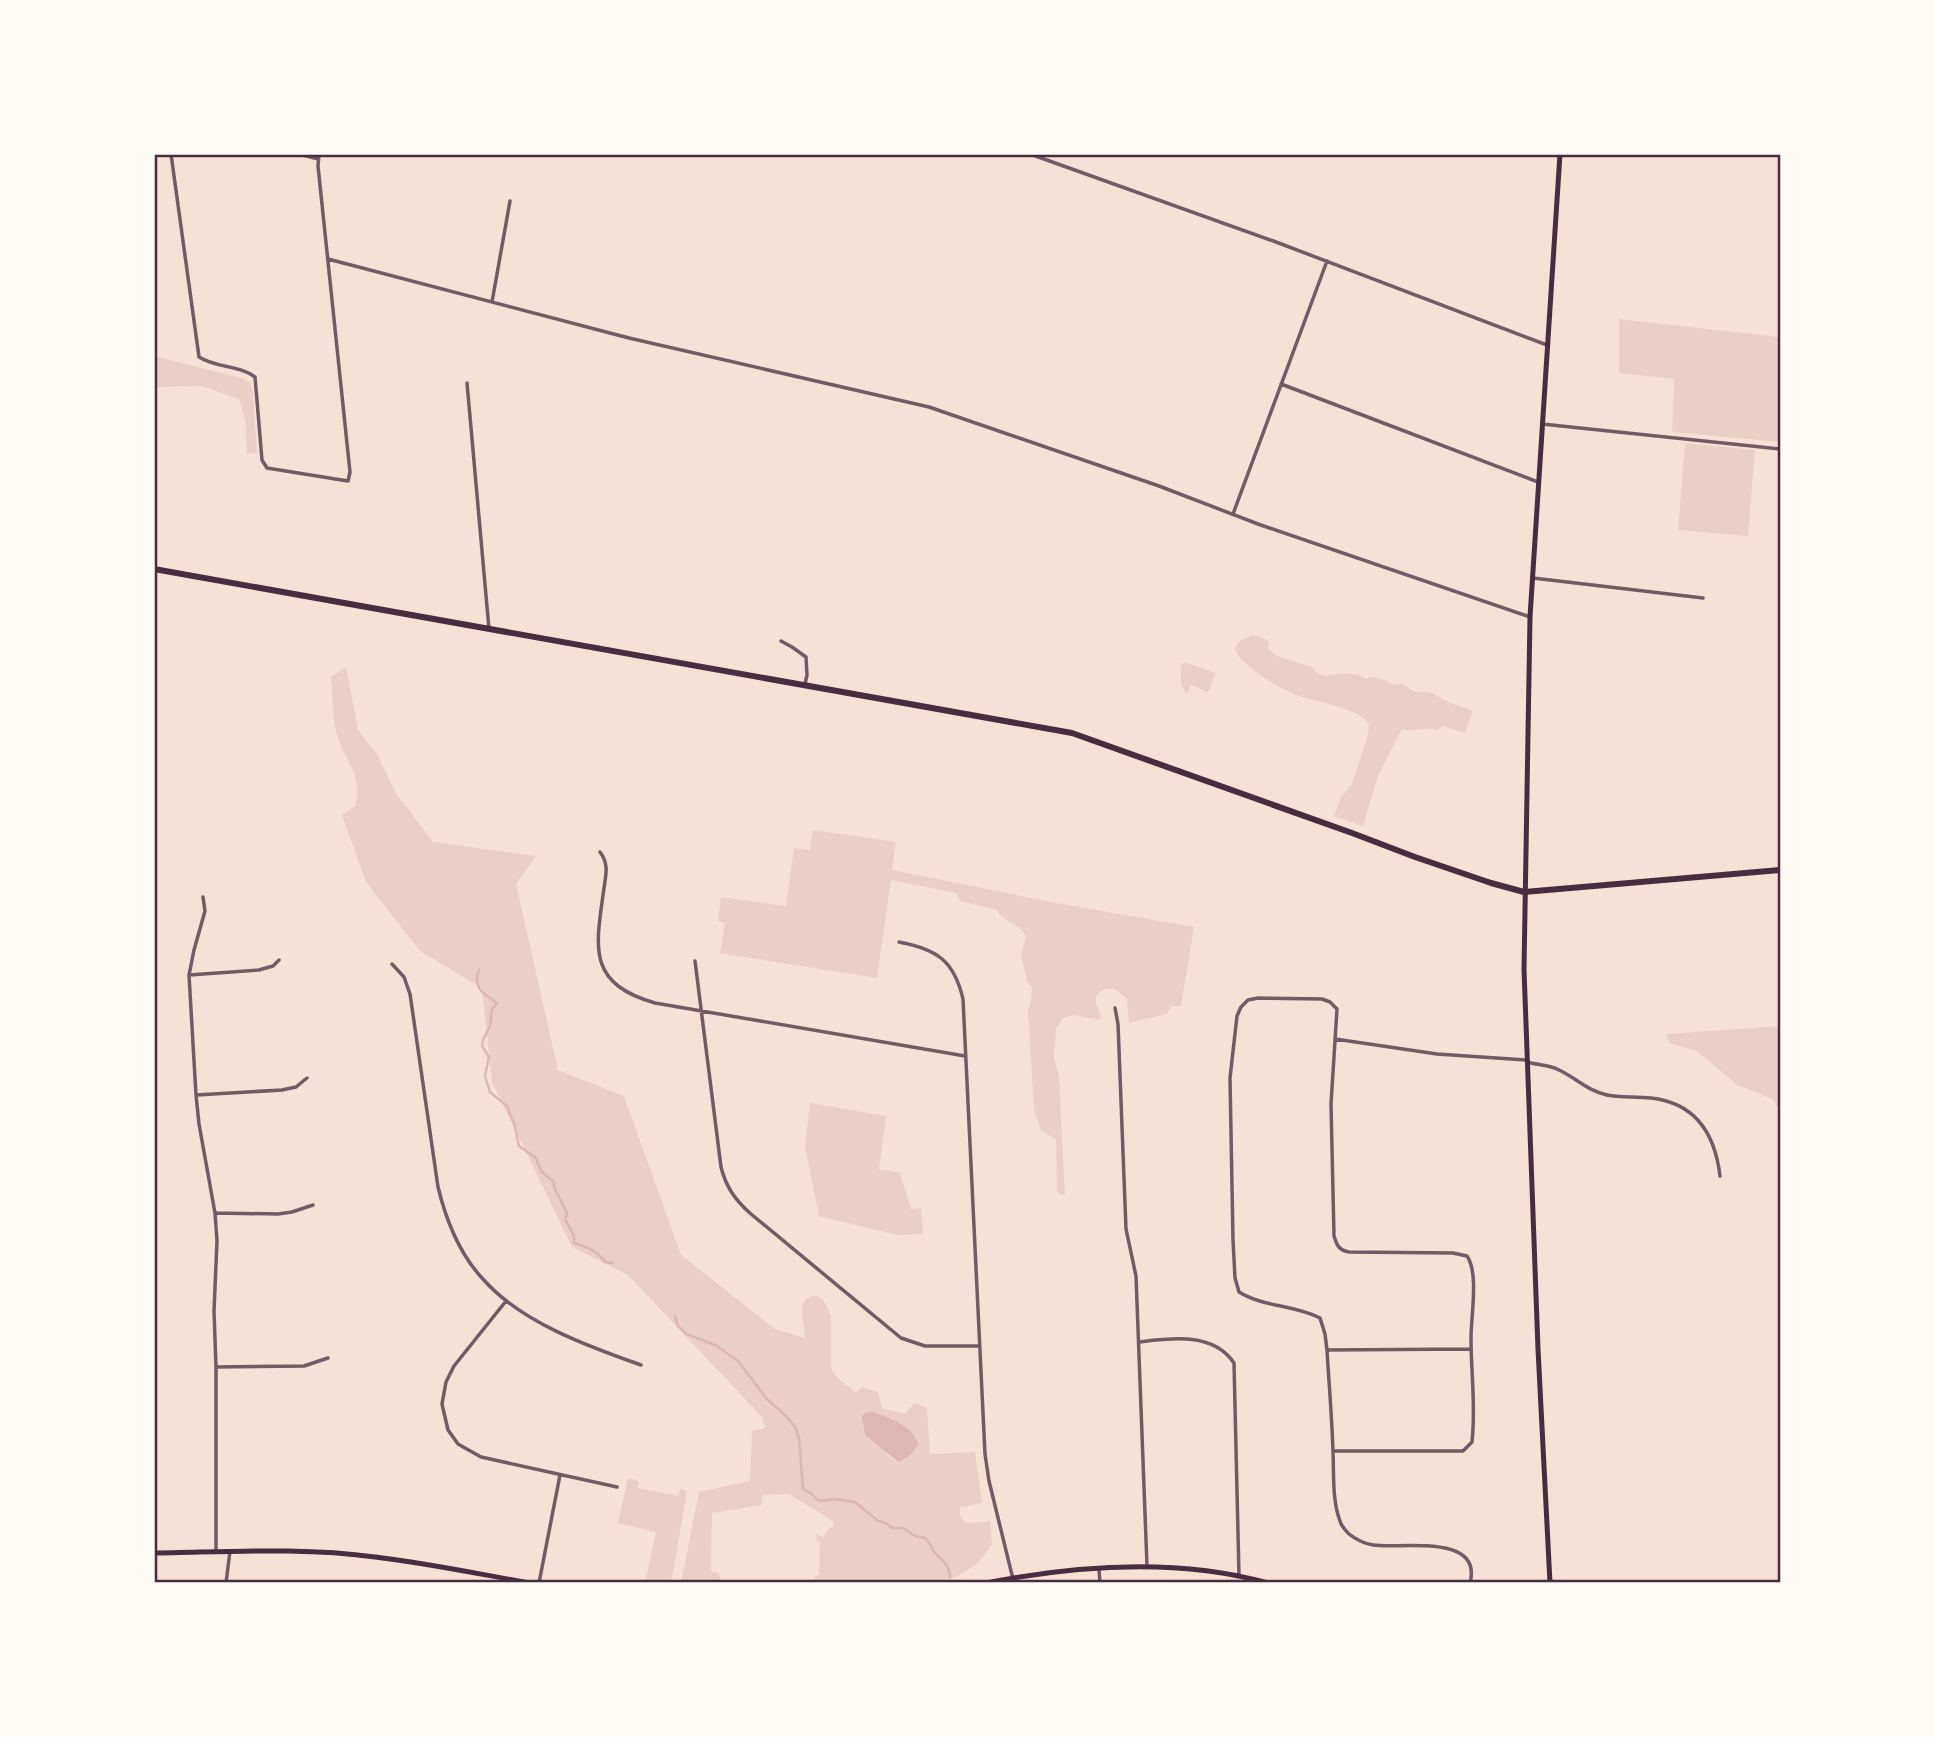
<svg xmlns="http://www.w3.org/2000/svg" width="1935" height="1737" font-family="Commissioner,sans-serif">
<style>
.green{fill:#ebcfc5;fill-rule:evenodd}
.water{fill:#dcb8b0}
.lines{fill:none;stroke-linecap:round;stroke-linejoin:round}
.stream{stroke:#dcb8b0;stroke-width:2.5}
.minor{stroke:#755966;stroke-width:3.5}
.secondary{stroke:#4a2c40;stroke-width:5}
.primary{stroke:#4a2c40;stroke-width:6}
.neatline{fill:none;stroke:#4a2c40;stroke-width:2.5}
</style>
<rect width="100%" height="100%" fill="#f7e1d7"/>
<path class="green" d="M 1619,319 L 1781,337 L 1781,442 L 1672,432 L 1674,379 L 1619,373 Z
M 154,356 L 245,379 L 250,383 L 253,393 L 257,453 L 247,454 L 246,422 L 239,399 L 201,386 L 158,387 L 154,396 Z
M 1685,443 L 1755,450 L 1748,536 L 1678,530 Z
M 1253,635 L 1265,639 L 1269,643 L 1268,649 L 1277,656 L 1312,667 L 1317,673 L 1326,676 L 1345,673 L 1359,675 L 1366,679 L 1371,677 L 1385,680 L 1394,685 L 1401,684 L 1415,692 L 1430,692 L 1448,702 L 1473,711 L 1465,733 L 1443,726 L 1437,730 C 1424,726 1414,733 1402,729 L 1378,776 L 1363,826 L 1334,816 L 1341,797 L 1352,784 L 1368,735 L 1369,724 C 1358,707 1314,702 1294,694 C 1280,688 1268,681 1256,672 C 1247,664 1238,659 1235,648 L 1241,640 Z
M 1184,662 L 1216,673 L 1208,692 L 1191,685 L 1187,694 C 1179,686 1181,675 1181,665 Z
M 346,667 L 358,730 L 377,754 L 396,793 L 433,842 L 536,856 L 516,884 L 558,1070 L 624,1096 L 681,1255 L 775,1329 L 805,1338 C 805,1323 793,1294 818,1296 L 824,1301 L 831,1316 L 831,1368 L 837,1377 L 856,1393 L 862,1387 L 878,1392 L 882,1408 L 905,1414 L 914,1403 L 927,1408 L 930,1454 L 975,1452 L 982,1503 L 960,1507 L 960,1516 L 965,1522 L 975,1523 L 990,1521 L 992,1544 L 978,1563 L 958,1576 L 942,1580 L 929,1583 L 815,1583 L 815,1576 L 819,1575 L 820,1542 L 817,1541 L 816,1534 L 823,1537 L 829,1528 L 834,1527 L 833,1521 L 789,1494 L 763,1495 L 761,1505 L 712,1513 L 711,1571 L 719,1573 L 720,1582 L 725,1583 L 681,1583 L 699,1492 L 750,1481 L 752,1431 L 765,1428 L 762,1417 L 628,1275 L 572,1247 L 492,1082 L 482,988 L 420,951 L 366,882 L 342,815 L 355,806 C 363,776 347,764 338,738 C 332,723 333,693 331,677 ZM 881,1415 L 898,1422 L 916,1437 L 905,1460 L 897,1462 L 887,1455 Z
M 813,830 L 896,842 L 892,870 L 1056,903 L 1194,927 L 1181,1006 L 1171,1006 L 1167,1014 L 1129,1023 L 1127,999 C 1125,997 1119,992 1117,991 C 1108,986 1094,991 1096,1003 C 1098,1010 1101,1012 1100,1020 L 1074,1015 L 1063,1018 L 1056,1029 L 1054,1058 L 1059,1077 L 1065,1195 L 1060,1194 L 1057,1191 L 1056,1140 L 1041,1130 L 1034,1111 L 1028,1010 L 1031,1002 L 1032,987 L 1027,982 L 1021,954 L 1026,937 C 1019,922 1004,924 997,910 L 960,901 L 956,893 L 891,880 L 877,978 L 720,953 L 725,923 L 718,921 L 721,897 L 786,906 L 794,848 L 810,850 Z
M 1781,1026 L 1781,1115 L 1773,1099 L 1737,1085 L 1697,1051 L 1669,1043 L 1666,1034 Z
M 810,1103 L 886,1116 L 879,1169 L 900,1173 L 911,1209 L 921,1208 L 923,1234 L 897,1235 L 819,1216 L 805,1147 Z
M 628,1478 L 639,1481 L 638,1488 L 678,1496 L 681,1488 L 687,1492 L 671,1583 L 645,1583 L 656,1532 L 618,1523 Z"/>
<path class="water" d="M 872,1412 C 889,1417 913,1426 918,1444 C 913,1453 908,1459 898,1462 L 865,1435 L 862,1416 L 865,1413 Z"/>
<g class="lines">
<path class="stream" d="M 479,970 C 472,988 484,994 497,1003 L 492,1009 L 490,1026 L 483,1040 L 482,1046 L 489,1057 L 485,1076 L 490,1092 L 508,1107 L 509,1112 L 514,1123 L 519,1146 L 536,1158 L 541,1171 L 554,1182 L 554,1187 L 567,1213 L 565,1219 L 574,1236 L 574,1243 C 587,1247 598,1251 605,1262 L 613,1263
M 675,1316 L 678,1326 L 686,1334 L 715,1345 L 738,1361 L 766,1398 L 786,1416 L 795,1427 L 799,1438 L 803,1489 L 811,1493 L 816,1499 L 821,1501 L 834,1499 L 855,1502 L 878,1521 L 886,1523 L 892,1528 L 903,1528 L 915,1536 L 925,1538 C 930,1542 931,1548 935,1553 C 943,1562 950,1565 950,1578"/>
<path class="minor" d="M 171,154 L 199,357 C 216,368 239,365 255,377 L 262,460 L 267,468 L 348,481 L 350,472 L 318,166 L 319,154
M 299,154 L 318,159
M 1030,154 L 1276,242 L 1547,345
M 328,259 L 629,338 L 929,407 L 1159,486 L 1258,524 L 1530,617
M 492,302 L 510,201
M 467,383 L 489,629
M 1281,384 L 1538,482
M 1542,424 L 1781,449
M 1233,514 L 1327,261
M 1533,578 L 1703,598
M 781,641 L 792,647 L 806,657 L 807,675 L 805,684
M 600,852 C 609,864 606,874 604,888 C 596,947 586,983 655,1003 L 965,1056
M 203,897 L 205,911 L 194,950 L 189,975 L 196,1095 L 199,1124 L 215,1213 L 217,1241 L 214,1311 L 216,1367 L 216,1552
M 899,942 C 936,949 954,960 963,999 L 985,1454 L 989,1481 L 1013,1579
M 695,961 L 721,1167 C 726,1187 735,1200 751,1214 L 901,1338 L 925,1346 L 980,1346
M 392,964 L 404,977 L 410,994 L 438,1187 C 446,1220 459,1253 482,1278 C 520,1322 587,1346 641,1365
M 189,975 L 259,970 L 273,966 L 279,960
M 1115,1008 L 1118,1024 L 1126,1229 L 1136,1276 L 1147,1566
M 1335,1039 L 1437,1054 L 1526,1060
M 1527,1062 C 1537,1065 1550,1065 1559,1070 C 1576,1078 1588,1091 1607,1095 C 1621,1098 1636,1096 1651,1098 C 1696,1103 1715,1134 1720,1176
M 196,1095 L 282,1090 L 296,1087 L 307,1078
M 215,1213 L 278,1214 L 292,1212 L 313,1205
M 506,1301 L 454,1366 L 446,1382 L 442,1404 L 448,1430 L 458,1444 L 481,1457 L 617,1487
M 1139,1342 C 1172,1338 1213,1332 1234,1363 L 1239,1576
M 1327,1350 L 1471,1349
M 216,1367 L 304,1366 L 328,1358
M 1333,1451 L 1463,1451 L 1472,1442 C 1476,1406 1471,1374 1471,1338 C 1471,1316 1479,1273 1467,1256 L 1453,1253 L 1349,1252 C 1339,1250 1337,1246 1334,1236 L 1331,1104 L 1337,1009 L 1330,1002 L 1322,999 L 1258,998 L 1248,1000 L 1241,1007 L 1237,1016 L 1230,1078 L 1233,1240 L 1235,1278 L 1239,1292 C 1263,1307 1295,1305 1320,1318 L 1325,1334 L 1327,1350 C 1329,1384 1332,1418 1333,1452 C 1334,1474 1332,1500 1340,1521 C 1341,1525 1346,1531 1349,1534 C 1355,1539 1365,1544 1373,1545 C 1401,1549 1483,1533 1470,1583
M 1099,1569 L 1100,1583
M 226,1583 L 230,1551
M 539,1583 L 560,1475"/>
<path class="secondary" d="M 154,1553 C 227,1552 302,1547 375,1557 C 427,1563 478,1574 530,1583
M 986,1583 C 1077,1565 1178,1558 1268,1583
M 1550,1583 L 1538,1349 L 1524,969 L 1530,617 L 1560,154"/>
<path class="primary" d="M 154,569 L 1072,733 L 1352,833 L 1415,857 L 1491,883 L 1524,892 L 1781,870"/>
</g>
<rect width="1935" height="1737" fill="none" stroke="#fffaf5" stroke-width="312"/>
<rect x="156" y="156" width="1623" height="1425" class="neatline"/>
</svg>
